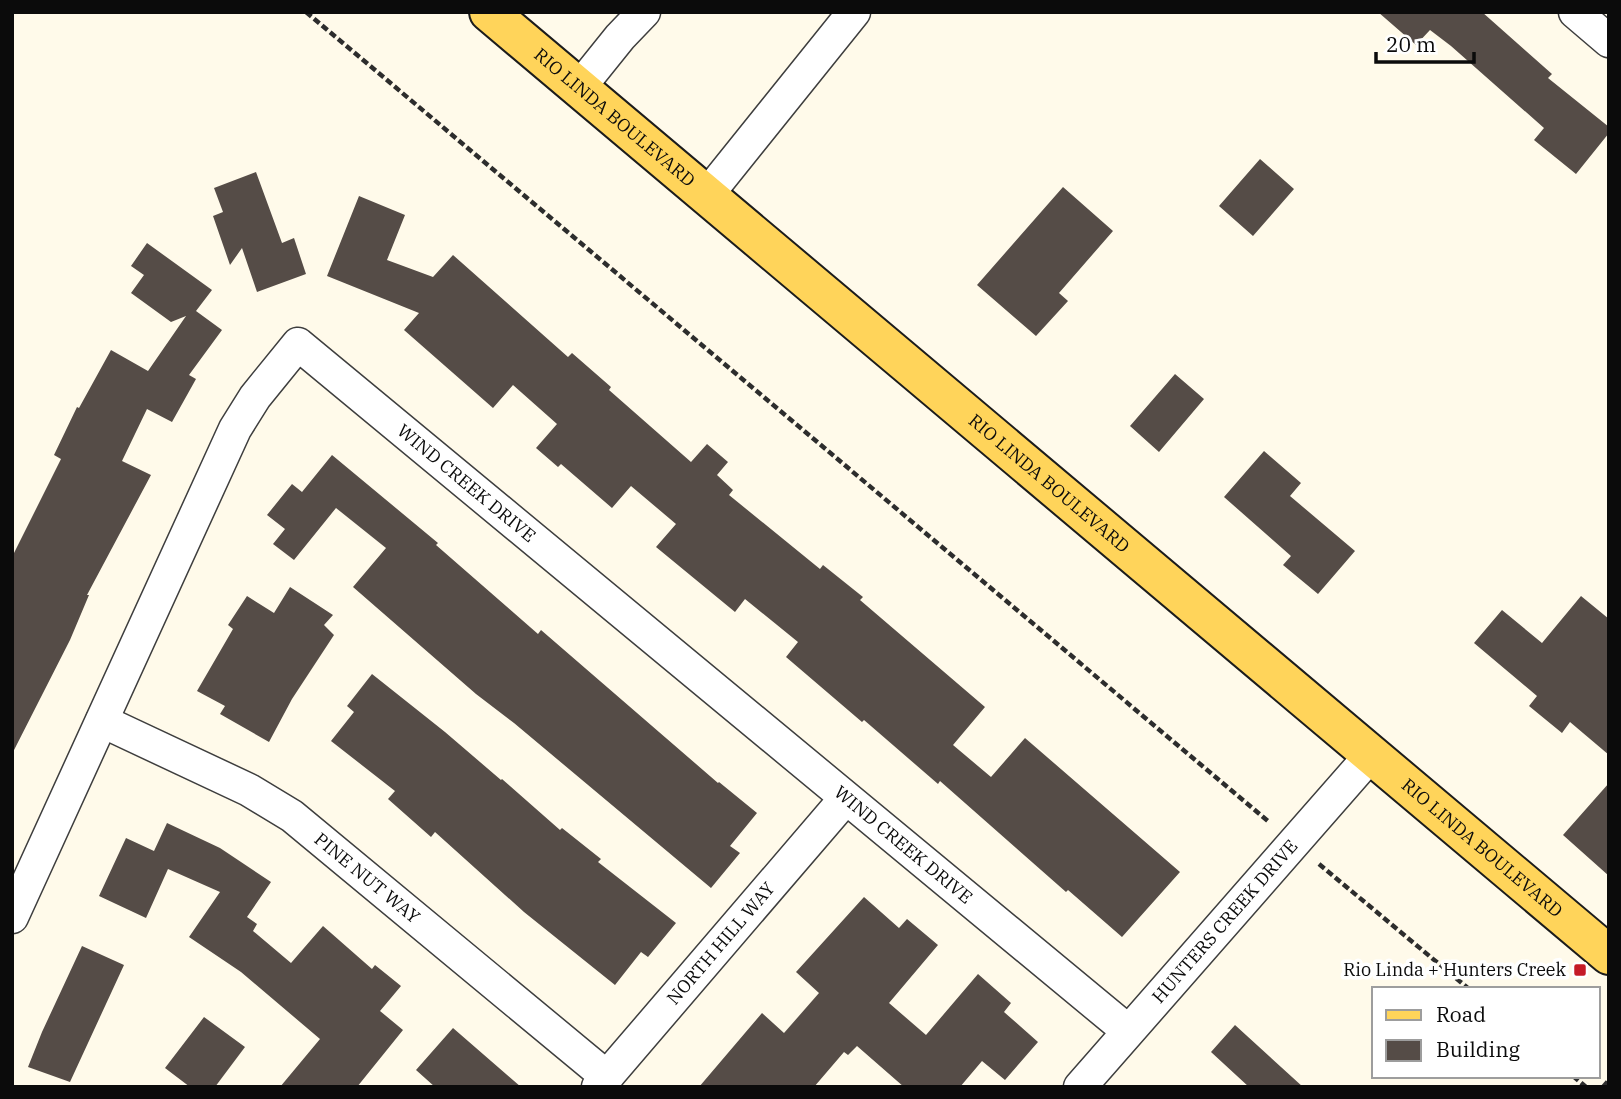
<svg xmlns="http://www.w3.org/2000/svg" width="1621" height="1099" font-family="'IBM Plex Serif',serif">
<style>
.building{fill:#554c47}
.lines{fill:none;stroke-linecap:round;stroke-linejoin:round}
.minor-casing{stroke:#3e3e3e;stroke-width:35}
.major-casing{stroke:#1c1c1c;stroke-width:42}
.path{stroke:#2d2d2d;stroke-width:4.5;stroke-dasharray:7 3.5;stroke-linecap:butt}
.minor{stroke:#fff;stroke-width:32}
.major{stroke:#ffd45a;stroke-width:38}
.poi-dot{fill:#c51a25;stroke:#fff;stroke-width:2.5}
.labels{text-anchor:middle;stroke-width:7;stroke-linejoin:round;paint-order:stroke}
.street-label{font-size:18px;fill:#0b0b0b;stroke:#fff}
.poi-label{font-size:18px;fill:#0b0b0b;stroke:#fff;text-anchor:end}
</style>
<rect width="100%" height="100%" fill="#fffaea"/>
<path class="building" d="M 1378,12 L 1482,12 L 1552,74 L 1548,78 L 1609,127 L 1609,133 L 1576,174 L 1534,140 L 1544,128 L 1451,46 L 1430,30 L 1416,45 Z
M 1260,159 L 1294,189 L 1253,236 L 1219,206 Z
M 256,172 L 282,243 L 294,238 L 306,274 L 257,292 L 242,248 L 230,265 L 213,216 L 223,212 L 214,188 Z
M 1063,187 L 1113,231 L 1059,293 L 1068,301 L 1036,336 L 977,285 Z
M 359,196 L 405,215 L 387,260 L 433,277 L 453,255 L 568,357 L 572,353 L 611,387 L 609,390 L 691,462 L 707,444 L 728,462 L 717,475 L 733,490 L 729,495 L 820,569 L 823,565 L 863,597 L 860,600 L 985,707 L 953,745 L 991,777 L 1025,738 L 1180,872 L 1122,937 L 1068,890 L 1066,892 L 940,781 L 938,784 L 864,720 L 862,722 L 786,657 L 798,642 L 745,599 L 735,612 L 656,547 L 676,524 L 631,486 L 612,508 L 561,464 L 558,467 L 536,448 L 557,424 L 513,385 L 493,408 L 404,330 L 419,313 L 327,276 Z
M 147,243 L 212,290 L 196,311 L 222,330 L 189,375 L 196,379 L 172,422 L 147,409 L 122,461 L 151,475 L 87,595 L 89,595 L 70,640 L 12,754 L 12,557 L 61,459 L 54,455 L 77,407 L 79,408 L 111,350 L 148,371 L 186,316 L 171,322 L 131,293 L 144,275 L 131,266 Z
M 1175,374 L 1204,399 L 1159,452 L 1130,426 Z
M 1264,451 L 1301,483 L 1290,496 L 1355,551 L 1318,594 L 1283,565 L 1291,556 L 1224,497 Z
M 332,455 L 438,543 L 436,545 L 538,634 L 541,630 L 718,783 L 719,782 L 757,813 L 730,846 L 740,853 L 711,888 L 514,723 L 476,694 L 353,587 L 386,548 L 336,508 L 294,560 L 273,544 L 285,529 L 267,515 L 292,484 L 302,492 Z
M 290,587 L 333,615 L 324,625 L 334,635 L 292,699 L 269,742 L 220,714 L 225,706 L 197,691 L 233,629 L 228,625 L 247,596 L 274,613 Z
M 1581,596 L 1609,619 L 1609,755 L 1570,722 L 1562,733 L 1529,706 L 1537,696 L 1474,643 L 1502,610 L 1542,643 Z
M 372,674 L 445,732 L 501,780 L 502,779 L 560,830 L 562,828 L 601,859 L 598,862 L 676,923 L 648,957 L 641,952 L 615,985 L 524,912 L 435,832 L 431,837 L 388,799 L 395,791 L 331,741 L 354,712 L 347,706 Z
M 1609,783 L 1609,876 L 1563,835 Z
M 167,823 L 220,848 L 271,882 L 247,917 L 257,924 L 253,931 L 291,963 L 323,926 L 372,969 L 375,965 L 401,986 L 380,1011 L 403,1030 L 357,1087 L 280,1087 L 320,1039 L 241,972 L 189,937 L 220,892 L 168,869 L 146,918 L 99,896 L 126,838 L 154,851 Z
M 864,897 L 899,928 L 907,919 L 938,945 L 889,1003 L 926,1035 L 978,974 L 1011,1003 L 1004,1012 L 1038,1042 L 1005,1080 L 982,1061 L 960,1087 L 904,1087 L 857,1046 L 848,1055 L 844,1052 L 814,1087 L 699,1087 L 762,1013 L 784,1033 L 819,993 L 796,972 Z
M 82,946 L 124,965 L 70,1082 L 28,1067 L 42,1032 Z
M 204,1017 L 245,1047 L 215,1087 L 190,1087 L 165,1068 Z
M 1235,1025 L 1303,1087 L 1249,1087 L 1211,1052 Z
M 453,1028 L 521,1087 L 435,1087 L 416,1070 Z"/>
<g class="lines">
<defs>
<g id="minor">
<path d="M 1575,12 L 1609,41"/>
<path d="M 579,88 L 620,37 L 644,12"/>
<path d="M 707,195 L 854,12"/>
<path id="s1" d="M 102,721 L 249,790 L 292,816 L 607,1077"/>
<path id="s2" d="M 12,917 L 235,429 L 255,397 L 298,344 L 1128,1031"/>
<path id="s3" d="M 598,1087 L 845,799"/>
<path id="s4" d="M 1080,1087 L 1370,756"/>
</g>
<g id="major">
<path id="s5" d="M 489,12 L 1609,955"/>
</g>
</defs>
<use href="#minor" class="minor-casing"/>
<use href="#major" class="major-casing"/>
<path class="path" d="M 306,12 L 1269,822
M 1319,864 L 1469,989
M 1573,1076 L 1586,1087
M 1603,1087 L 1609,1080"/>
<use href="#minor" class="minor"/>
<use href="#major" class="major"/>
</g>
<rect class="poi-dot" x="1573" y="963" width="14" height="14" rx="3.5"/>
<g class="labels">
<g class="street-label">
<text dy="6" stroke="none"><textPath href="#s5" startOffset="164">RIO LINDA BOULEVARD</textPath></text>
<text dy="6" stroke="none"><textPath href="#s2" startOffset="861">WIND CREEK DRIVE</textPath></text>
<text dy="6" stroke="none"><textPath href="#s5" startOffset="732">RIO LINDA BOULEVARD</textPath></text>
<text dy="6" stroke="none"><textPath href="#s2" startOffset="1428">WIND CREEK DRIVE</textPath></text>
<text dy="6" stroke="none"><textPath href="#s5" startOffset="1298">RIO LINDA BOULEVARD</textPath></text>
<text dy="6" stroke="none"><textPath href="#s1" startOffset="310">PINE NUT WAY</textPath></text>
<text dy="6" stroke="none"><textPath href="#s4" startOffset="220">HUNTERS CREEK DRIVE</textPath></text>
<text dy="6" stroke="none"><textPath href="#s3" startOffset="189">NORTH HILL WAY</textPath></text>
</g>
<g class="poi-label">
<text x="1566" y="976">Rio Linda + Hunters Creek</text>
</g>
</g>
<rect width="1621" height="1099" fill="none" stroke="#0b0b0b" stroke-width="28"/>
<rect x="1372" y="987" width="228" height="91" fill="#ffffff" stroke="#9d9d9d" stroke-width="2"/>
<rect x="1386" y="1010" width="35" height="10" fill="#ffd45a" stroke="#9d9d9d" stroke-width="2"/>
<text x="1436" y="1022" font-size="21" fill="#0b0b0b">Road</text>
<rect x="1386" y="1040" width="35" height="21" fill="#554c47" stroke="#9d9d9d" stroke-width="2"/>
<text x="1436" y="1057" font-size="21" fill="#0b0b0b">Building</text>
<path d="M1376 52v10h98v-10" fill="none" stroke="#0b0b0b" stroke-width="3.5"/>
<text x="1386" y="52" font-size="21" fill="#0b0b0b" stroke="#ffffff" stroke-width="5" paint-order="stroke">20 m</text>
</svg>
